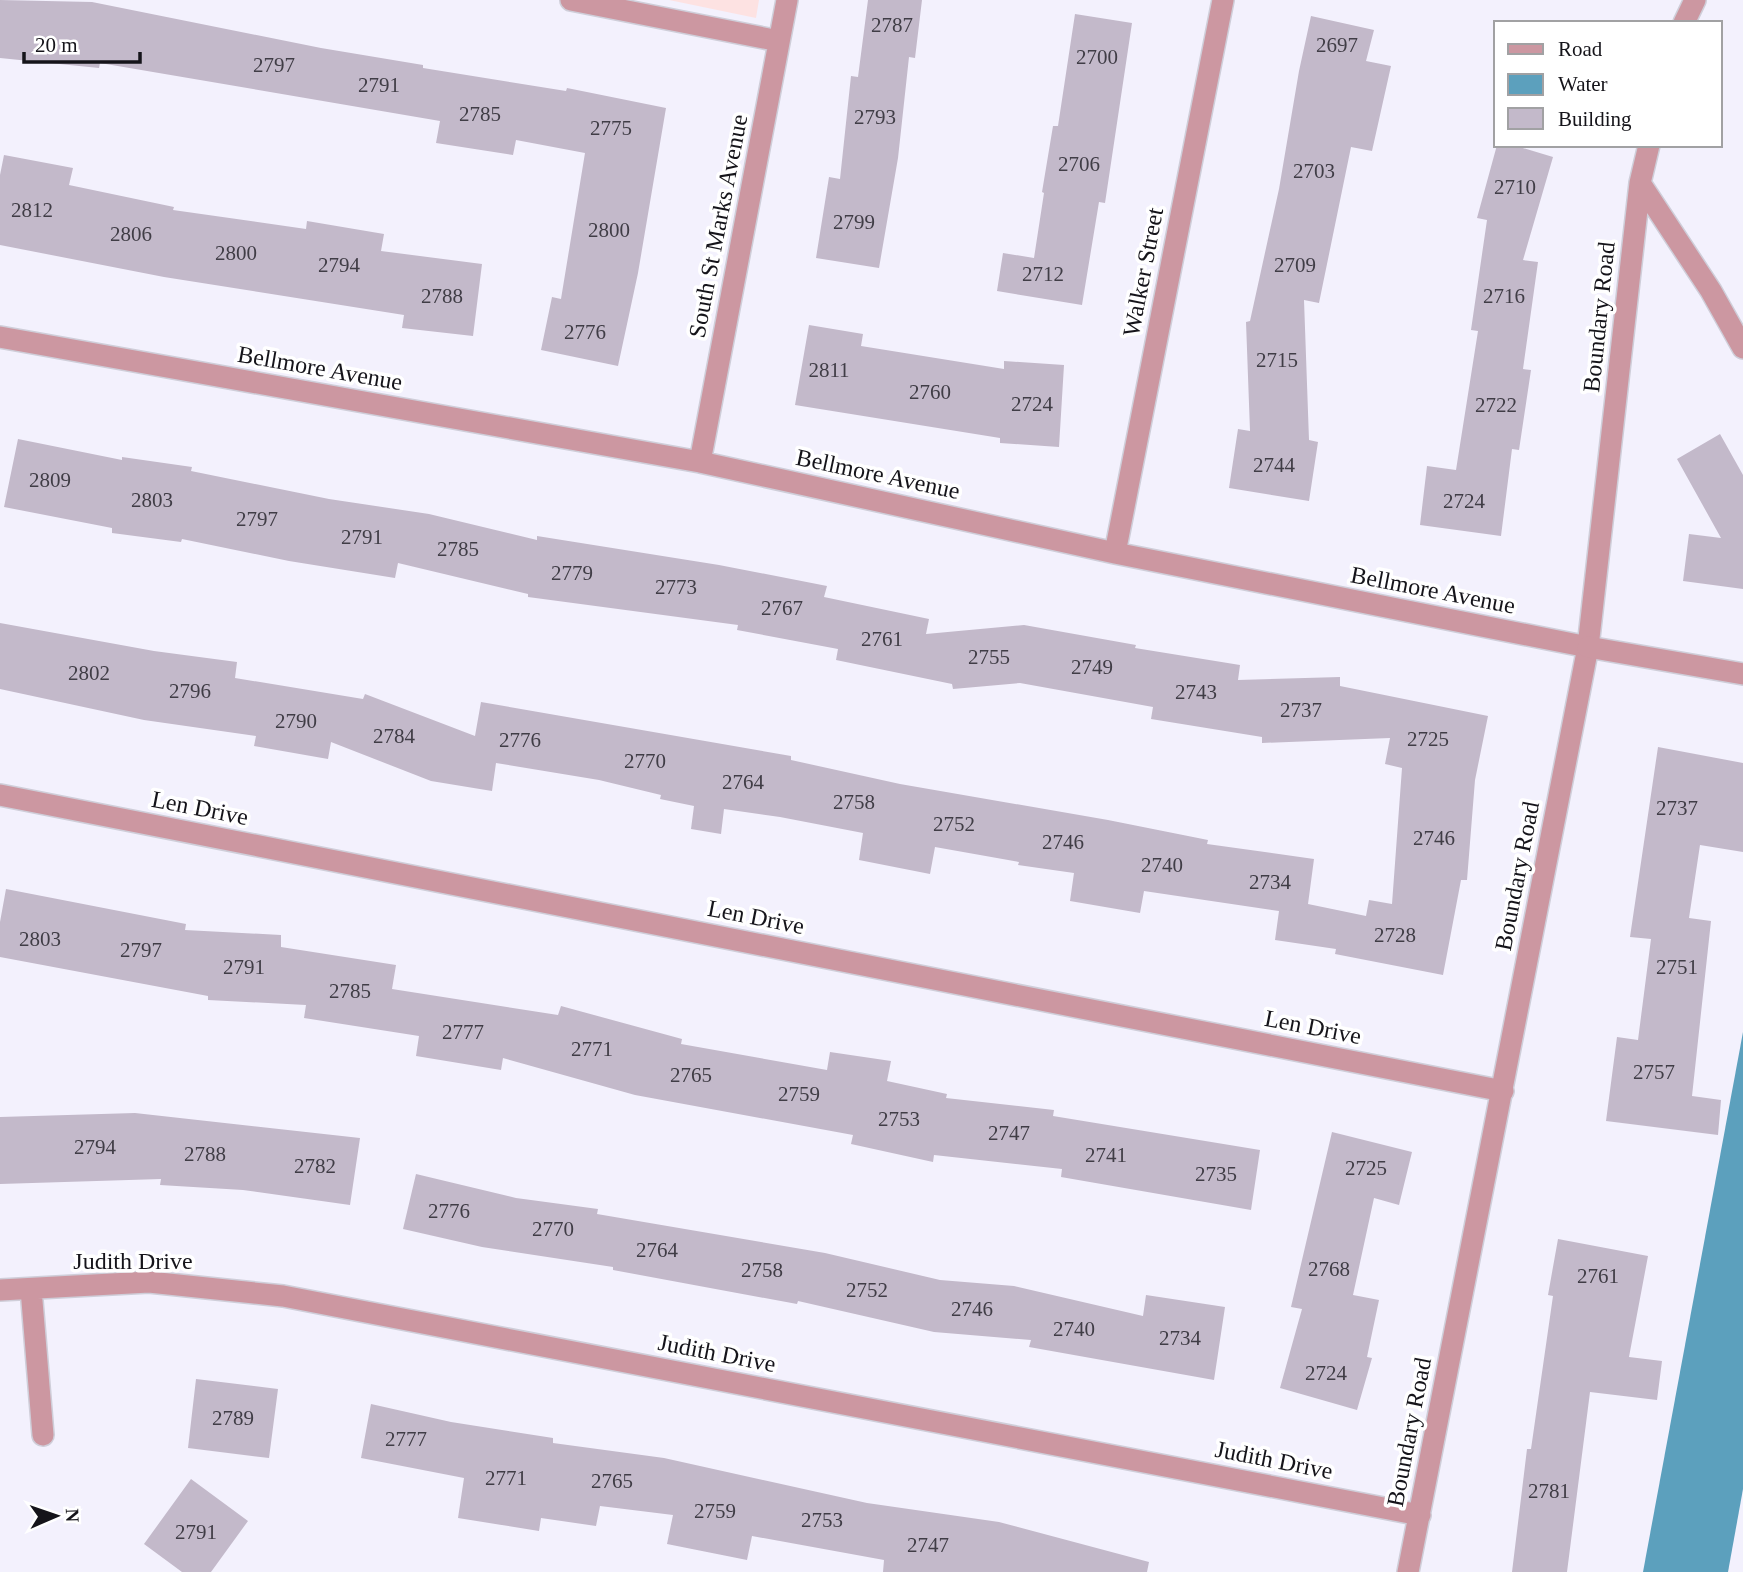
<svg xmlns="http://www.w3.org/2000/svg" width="1743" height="1572" font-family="'Times New Roman',serif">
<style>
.education{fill:#fde2e2}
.water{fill:#5ca0bd}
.building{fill:#c3b9ca}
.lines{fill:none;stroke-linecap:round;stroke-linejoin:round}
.minor-casing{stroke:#cfced9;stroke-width:24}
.tertiary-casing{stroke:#cfced9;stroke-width:24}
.minor{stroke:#cc97a1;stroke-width:21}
.tertiary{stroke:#cc97a1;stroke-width:21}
.labels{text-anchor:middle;stroke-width:7;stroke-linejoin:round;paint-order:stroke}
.number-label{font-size:21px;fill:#403d46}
.street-label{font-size:24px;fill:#15141a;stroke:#fff}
</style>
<rect width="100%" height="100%" fill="#f3f1fd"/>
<path class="education" d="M 669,0 L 759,0 L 756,18 Z"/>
<path class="water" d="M 1743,1032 L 1743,1489 L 1728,1572 L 1643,1572 Z"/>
<path class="building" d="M 0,0 L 92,2 L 321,48 L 423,65 L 423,68 L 566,91 L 567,88 L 666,108 L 638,273 L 618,366 L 541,350 L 552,297 L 561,299 L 585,153 L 516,140 L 513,155 L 436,143 L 440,121 L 100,63 L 99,68 L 0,58 Z
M 868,0 L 922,0 L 915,58 L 909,57 L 898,158 L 879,268 L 816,258 L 829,177 L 840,179 L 851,76 L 858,77 Z
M 1075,14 L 1132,23 L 1105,203 L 1099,202 L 1082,305 L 997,291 L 1003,253 L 1034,258 L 1044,193 L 1042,192 L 1053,126 L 1058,126 Z
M 1311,16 L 1374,30 L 1366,61 L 1391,66 L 1372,151 L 1351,147 L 1319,303 L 1304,300 L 1309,440 L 1318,442 L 1309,501 L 1229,488 L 1238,429 L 1250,431 L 1246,322 L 1250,321 L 1279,189 L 1299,71 Z
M 1497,145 L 1513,145 L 1553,157 L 1523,260 L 1538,262 L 1523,369 L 1531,370 L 1519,450 L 1512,449 L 1501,536 L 1420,525 L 1427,466 L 1456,470 L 1478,331 L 1471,330 L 1487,220 L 1477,218 Z
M 4,155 L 73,168 L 69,185 L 174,207 L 173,210 L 306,229 L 307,221 L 384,234 L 381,251 L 482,264 L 473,336 L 402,328 L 404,315 L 164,277 L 0,245 L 0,175 Z
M 809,325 L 863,334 L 861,346 L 1004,369 L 1004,361 L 1064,365 L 1059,447 L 1000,443 L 1000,438 L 795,405 Z
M 1720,434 L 1743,475 L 1743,589 L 1683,581 L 1689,534 L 1721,538 L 1677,459 Z
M 18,439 L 122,460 L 122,457 L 192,467 L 191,471 L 329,499 L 429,514 L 537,540 L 537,536 L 719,565 L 827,586 L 824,597 L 929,619 L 926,634 L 1024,625 L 1136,645 L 1135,648 L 1240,665 L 1238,680 L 1340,677 L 1340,686 L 1488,716 L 1475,780 L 1467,880 L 1461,880 L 1443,975 L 1335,954 L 1336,949 L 1275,940 L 1279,911 L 1144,891 L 1140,913 L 1070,901 L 1074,873 L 1018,865 L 1019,862 L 935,847 L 930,874 L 859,860 L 863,833 L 780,817 L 724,809 L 721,834 L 691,829 L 694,806 L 660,799 L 661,795 L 599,780 L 496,763 L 492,791 L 431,781 L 331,742 L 328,759 L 254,746 L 256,736 L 144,720 L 0,689 L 0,623 L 154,651 L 237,662 L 235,678 L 363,699 L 365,694 L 475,736 L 481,702 L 791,756 L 791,760 L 900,784 L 1108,820 L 1208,840 L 1207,844 L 1314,859 L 1308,904 L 1366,916 L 1369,900 L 1392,904 L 1402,768 L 1385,764 L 1390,738 L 1262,743 L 1262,737 L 1151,719 L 1153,707 L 1020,683 L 953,689 L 952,684 L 836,660 L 838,649 L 737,630 L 738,625 L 528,597 L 528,594 L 398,563 L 395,578 L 289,561 L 182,539 L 181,542 L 112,533 L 112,528 L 4,507 Z
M 1658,747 L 1743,763 L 1743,852 L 1700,845 L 1689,918 L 1711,921 L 1692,1096 L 1721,1100 L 1718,1135 L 1606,1121 L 1617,1037 L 1638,1040 L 1651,939 L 1630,937 Z
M 6,889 L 186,924 L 185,930 L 281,935 L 281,947 L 396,965 L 392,989 L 558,1015 L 561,1006 L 682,1039 L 681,1044 L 827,1070 L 830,1052 L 891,1061 L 887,1081 L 947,1094 L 946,1098 L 1054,1110 L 1053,1116 L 1260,1150 L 1251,1210 L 1061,1177 L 1062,1169 L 934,1155 L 933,1162 L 851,1144 L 853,1135 L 635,1095 L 503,1058 L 501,1070 L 416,1056 L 419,1036 L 304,1018 L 306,1005 L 208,1000 L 208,996 L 0,957 L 0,922 Z
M 135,1113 L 360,1138 L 350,1205 L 243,1190 L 160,1185 L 161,1179 L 0,1184 L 0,1117 Z
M 1332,1132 L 1412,1152 L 1399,1205 L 1374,1198 L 1353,1295 L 1379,1300 L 1367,1357 L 1372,1358 L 1357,1410 L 1280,1388 L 1302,1309 L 1291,1307 Z
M 416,1174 L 516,1198 L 598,1209 L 597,1214 L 825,1253 L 940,1280 L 1014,1286 L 1143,1316 L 1146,1295 L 1225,1307 L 1214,1380 L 1029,1347 L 1031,1340 L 934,1332 L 798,1301 L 797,1304 L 613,1270 L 613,1267 L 482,1247 L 403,1229 Z
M 1558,1239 L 1648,1256 L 1629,1357 L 1662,1361 L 1657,1400 L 1590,1392 L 1567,1572 L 1512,1572 L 1527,1449 L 1531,1449 L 1553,1296 L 1548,1295 Z
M 196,1379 L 278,1389 L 269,1458 L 188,1448 Z
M 371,1404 L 451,1422 L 553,1438 L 553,1443 L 664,1458 L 867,1503 L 999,1522 L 1149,1562 L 1147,1572 L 883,1572 L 884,1560 L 752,1536 L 747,1560 L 667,1544 L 673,1515 L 600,1506 L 596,1526 L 541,1518 L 539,1531 L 458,1518 L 464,1478 L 361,1458 Z
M 191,1479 L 248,1521 L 211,1572 L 182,1572 L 144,1544 Z"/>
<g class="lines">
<defs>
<path id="minor" d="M 571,0 L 779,41
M 1684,23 L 1695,0
M 1640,183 L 1711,291 L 1743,348
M 0,337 L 700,462 L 1115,553 L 1588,647
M 700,462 L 787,0
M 1115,553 L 1223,0
M 0,795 L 1503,1091
M 31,1289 L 43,1435
M 0,1290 L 149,1282 L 283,1296 L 1420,1515
M 1408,1572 L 1588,647 L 1640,183 L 1649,145"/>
<path id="tertiary" d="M 1588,647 L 1743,674"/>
</defs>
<use href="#minor" class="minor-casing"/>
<use href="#tertiary" class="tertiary-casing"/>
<use href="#minor" class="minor"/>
<use href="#tertiary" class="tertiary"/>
</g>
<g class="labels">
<g class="number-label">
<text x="892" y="32">2787</text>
<text x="1337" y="52">2697</text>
<text x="1097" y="64">2700</text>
<text x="274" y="72">2797</text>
<text x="379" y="92">2791</text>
<text x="480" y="121">2785</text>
<text x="875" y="124">2793</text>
<text x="611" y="135">2775</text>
<text x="1079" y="171">2706</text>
<text x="1314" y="178">2703</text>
<text x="1515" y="194">2710</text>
<text x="32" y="217">2812</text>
<text x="854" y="229">2799</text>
<text x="609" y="237">2800</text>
<text x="131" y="241">2806</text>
<text x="236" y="260">2800</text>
<text x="339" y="272">2794</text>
<text x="1295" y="272">2709</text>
<text x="1043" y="281">2712</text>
<text x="442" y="303">2788</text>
<text x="1504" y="303">2716</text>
<text x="585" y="339">2776</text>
<text x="1277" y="367">2715</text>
<text x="829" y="377">2811</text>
<text x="930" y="399">2760</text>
<text x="1032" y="411">2724</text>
<text x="1496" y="412">2722</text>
<text x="1274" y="472">2744</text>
<text x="50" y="487">2809</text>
<text x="152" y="507">2803</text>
<text x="1464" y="508">2724</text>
<text x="257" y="526">2797</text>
<text x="362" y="544">2791</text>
<text x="458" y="556">2785</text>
<text x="572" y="580">2779</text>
<text x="676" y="594">2773</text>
<text x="782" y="615">2767</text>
<text x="882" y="646">2761</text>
<text x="989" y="664">2755</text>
<text x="1092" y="674">2749</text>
<text x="89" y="680">2802</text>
<text x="190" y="698">2796</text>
<text x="1196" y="699">2743</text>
<text x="1301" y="717">2737</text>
<text x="296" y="728">2790</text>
<text x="394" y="743">2784</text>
<text x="1428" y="746">2725</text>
<text x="520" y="747">2776</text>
<text x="645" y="768">2770</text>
<text x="743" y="789">2764</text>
<text x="854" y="809">2758</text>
<text x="1677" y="815">2737</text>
<text x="954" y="831">2752</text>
<text x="1434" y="845">2746</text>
<text x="1063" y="849">2746</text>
<text x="1162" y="872">2740</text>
<text x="1270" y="889">2734</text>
<text x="1395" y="942">2728</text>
<text x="40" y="946">2803</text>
<text x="141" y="957">2797</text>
<text x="244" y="974">2791</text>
<text x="1677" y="974">2751</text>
<text x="350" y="998">2785</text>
<text x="463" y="1039">2777</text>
<text x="592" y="1056">2771</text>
<text x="1654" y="1079">2757</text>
<text x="691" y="1082">2765</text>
<text x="799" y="1101">2759</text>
<text x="899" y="1126">2753</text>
<text x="1009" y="1140">2747</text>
<text x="95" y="1154">2794</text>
<text x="205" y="1161">2788</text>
<text x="1106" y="1162">2741</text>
<text x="315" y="1173">2782</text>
<text x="1366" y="1175">2725</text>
<text x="1216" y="1181">2735</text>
<text x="449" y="1218">2776</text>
<text x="553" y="1236">2770</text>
<text x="657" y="1257">2764</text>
<text x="1329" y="1276">2768</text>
<text x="762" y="1277">2758</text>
<text x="1598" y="1283">2761</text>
<text x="867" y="1297">2752</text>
<text x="972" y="1316">2746</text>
<text x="1074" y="1336">2740</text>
<text x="1180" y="1345">2734</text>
<text x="1326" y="1380">2724</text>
<text x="233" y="1425">2789</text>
<text x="406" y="1446">2777</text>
<text x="506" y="1485">2771</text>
<text x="612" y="1488">2765</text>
<text x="1549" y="1498">2781</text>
<text x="715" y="1518">2759</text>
<text x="822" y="1527">2753</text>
<text x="196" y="1539">2791</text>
<text x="928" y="1552">2747</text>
</g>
<g class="street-label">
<text transform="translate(718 226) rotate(-79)" y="8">South St Marks Avenue</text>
<text transform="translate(1143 272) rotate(-79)" y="8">Walker Street</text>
<text transform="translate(1599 317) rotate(-84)" y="8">Boundary Road</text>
<text transform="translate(320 368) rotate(10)" y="8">Bellmore Avenue</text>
<text transform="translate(878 474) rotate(12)" y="8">Bellmore Avenue</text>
<text transform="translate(1433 590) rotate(11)" y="8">Bellmore Avenue</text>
<text transform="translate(200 808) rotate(11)" y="8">Len Drive</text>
<text transform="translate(1517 876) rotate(-79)" y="8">Boundary Road</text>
<text transform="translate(756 917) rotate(11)" y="8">Len Drive</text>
<text transform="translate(1313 1027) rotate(11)" y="8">Len Drive</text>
<text x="133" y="1269">Judith Drive</text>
<text transform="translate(717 1353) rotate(11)" y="8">Judith Drive</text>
<text transform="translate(1409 1432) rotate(-79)" y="8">Boundary Road</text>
<text transform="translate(1274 1460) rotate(11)" y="8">Judith Drive</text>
</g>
</g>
<rect x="1494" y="21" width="228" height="126" fill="#ffffff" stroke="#a1a1a3" stroke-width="2"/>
<rect x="1508" y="44" width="35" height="10" fill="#cc97a1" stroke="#a1a1a3" stroke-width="2"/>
<text x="1558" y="56" font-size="21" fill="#15141a">Road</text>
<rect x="1508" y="74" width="35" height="21" fill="#5ca0bd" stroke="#a1a1a3" stroke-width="2"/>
<text x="1558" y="91" font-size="21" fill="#15141a">Water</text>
<rect x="1508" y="108" width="35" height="21" fill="#c3b9ca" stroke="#a1a1a3" stroke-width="2"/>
<text x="1558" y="126" font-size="21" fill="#15141a">Building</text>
<g transform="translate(56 1516) rotate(88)" stroke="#ffffff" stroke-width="5" paint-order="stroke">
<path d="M0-5L12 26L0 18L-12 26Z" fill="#15141a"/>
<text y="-10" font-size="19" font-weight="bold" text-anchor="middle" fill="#15141a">N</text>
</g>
<path d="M24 52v10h116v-10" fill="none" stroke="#15141a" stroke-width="3.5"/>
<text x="35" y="52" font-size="21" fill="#15141a" stroke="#ffffff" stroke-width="5" paint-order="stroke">20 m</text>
</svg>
